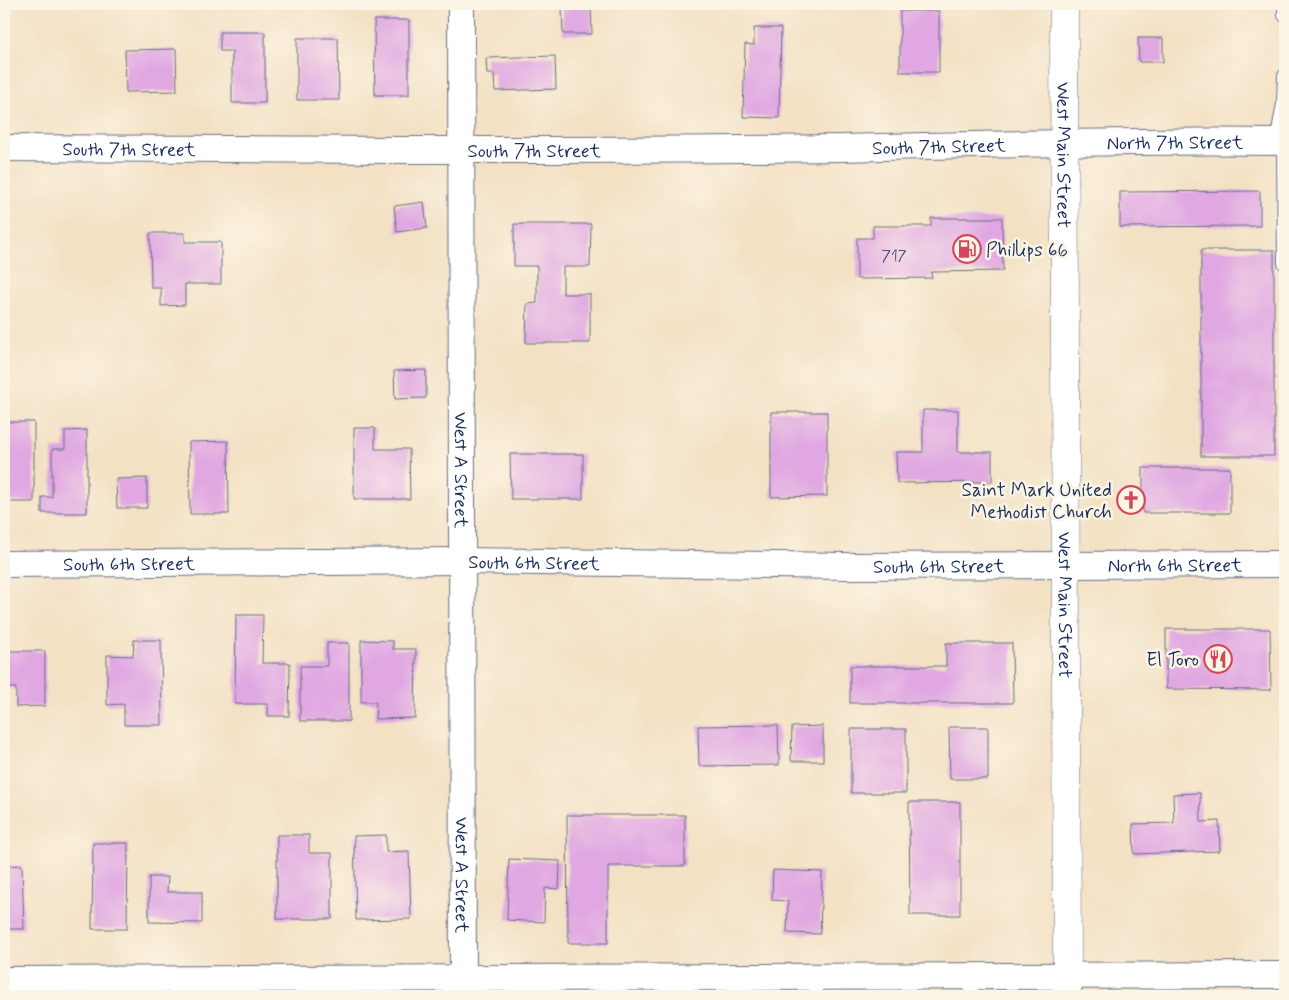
<svg xmlns="http://www.w3.org/2000/svg" width="1289" height="1000" font-family="Mynerve,sans-serif">
<style>
.building{fill:#e0a7e2}
.lines{fill:none;stroke-linecap:round;stroke-linejoin:round}
.service-casing{stroke:#676d82;stroke-width:16}
.minor-casing{stroke:#676d82;stroke-width:28}
.secondary-casing{stroke:#676d82;stroke-width:29}
.service{stroke:#fff;stroke-width:14}
.minor{stroke:#fff;stroke-width:26}
.secondary{stroke:#fff;stroke-width:28}
.labels{text-anchor:middle;stroke-width:5;stroke-linejoin:round;paint-order:stroke}
.number-label{font-size:16px;fill:#4c4d7f}
.street-label{font-size:19px;fill:#1b2f5e;stroke:#fcf5e5}
.poi-label{font-size:19px;fill:#1b2f5e;stroke:#fcf5e5;text-anchor:end}
</style>
<rect width="100%" height="100%" fill="#fcf5e5"/>
<filter id="ink" filterUnits="userSpaceOnUse"><feTurbulence type="fractalNoise" baseFrequency=".02" numOctaves="2"/><feDisplacementMap in="SourceGraphic" scale="10" xChannelSelector="R" yChannelSelector="G"/><feConvolveMatrix kernelMatrix="1 2 1 2 8 2 1 2 1" color-interpolation-filters="sRGB"/></filter>
<filter id="wash" filterUnits="userSpaceOnUse"><feTurbulence type="fractalNoise" baseFrequency=".0096" numOctaves="4" result="noise"/><feDisplacementMap in="SourceGraphic" scale="20" xChannelSelector="R" yChannelSelector="G"/><feGaussianBlur stdDeviation="1.12" result="paint"/><feColorMatrix in="noise" values="0 0 0 0 0 0 0 0 0 0 0 0 0 0 0 0 0 1.4 0 .05"/><feComposite in="paint" operator="in"/></filter>
<g filter="url(#wash)">
<rect width="100%" height="100%" fill="#f3e1c4"/>
<g id="blocks">
<path class="building" d="M 591,6 L 592,34 L 563,34 L 562,7 Z
M 900,11 L 939,11 L 939,72 L 900,72 Z
M 374,20 L 409,20 L 409,95 L 375,95 Z
M 754,28 L 781,28 L 779,118 L 743,117 L 745,44 L 754,45 Z
M 220,32 L 265,32 L 265,103 L 232,103 L 232,51 L 220,51 Z
M 297,38 L 338,38 L 339,100 L 297,100 Z
M 1138,38 L 1163,38 L 1163,62 L 1139,62 Z
M 176,49 L 177,91 L 126,92 L 125,50 Z
M 555,56 L 556,89 L 495,91 L 494,74 L 487,74 L 486,58 Z
M 1260,191 L 1260,226 L 1120,227 L 1120,192 Z
M 424,202 L 427,228 L 397,232 L 394,206 Z
M 931,218 L 1002,218 L 1003,271 L 931,272 L 932,278 L 857,279 L 857,238 L 873,238 L 873,226 L 931,226 Z
M 514,224 L 591,224 L 590,267 L 563,267 L 563,294 L 590,294 L 590,343 L 526,343 L 527,304 L 537,303 L 537,266 L 514,266 Z
M 150,233 L 185,233 L 185,242 L 221,242 L 221,284 L 185,284 L 185,305 L 161,306 L 161,288 L 151,288 Z
M 1201,250 L 1274,250 L 1274,456 L 1201,456 Z
M 426,370 L 426,398 L 395,399 L 394,371 Z
M 923,410 L 958,410 L 958,452 L 992,452 L 992,482 L 897,483 L 896,452 L 923,452 Z
M 771,412 L 827,412 L 827,496 L 771,497 Z
M 4,422 L 34,422 L 34,502 L 4,502 Z
M 354,428 L 375,428 L 375,449 L 409,449 L 410,499 L 354,499 Z
M 87,430 L 87,513 L 42,513 L 42,497 L 52,497 L 52,449 L 65,449 L 65,431 Z
M 228,441 L 229,514 L 190,514 L 189,442 Z
M 510,454 L 583,454 L 583,499 L 511,499 Z
M 1143,468 L 1230,468 L 1230,513 L 1143,513 Z
M 147,478 L 147,508 L 117,508 L 116,479 Z
M 236,615 L 263,615 L 262,663 L 290,663 L 289,716 L 268,716 L 268,704 L 235,704 Z
M 1166,629 L 1270,629 L 1271,690 L 1166,689 Z
M 134,640 L 161,640 L 162,725 L 124,725 L 124,704 L 107,705 L 107,655 L 133,656 Z
M 361,640 L 393,641 L 393,649 L 416,649 L 415,718 L 375,719 L 376,702 L 361,702 Z
M 327,643 L 349,643 L 349,721 L 300,721 L 300,666 L 327,666 Z
M 946,643 L 1012,643 L 1013,703 L 850,703 L 850,666 L 946,666 Z
M 4,651 L 45,651 L 45,706 L 16,707 L 16,688 L 4,688 Z
M 778,725 L 779,765 L 699,766 L 698,726 Z
M 823,726 L 823,761 L 791,761 L 792,727 Z
M 949,727 L 988,727 L 988,779 L 950,779 Z
M 851,729 L 906,729 L 906,793 L 851,793 Z
M 1200,793 L 1201,822 L 1219,821 L 1220,851 L 1134,854 L 1133,824 L 1174,823 L 1173,794 Z
M 909,802 L 960,802 L 960,915 L 910,915 Z
M 567,815 L 685,815 L 685,866 L 608,866 L 608,943 L 568,943 Z
M 277,835 L 309,835 L 309,853 L 332,853 L 332,919 L 277,919 Z
M 386,835 L 386,852 L 409,851 L 411,919 L 356,920 L 354,836 Z
M 93,843 L 128,843 L 127,929 L 92,929 Z
M 509,859 L 560,861 L 559,889 L 545,888 L 544,922 L 507,920 Z
M 22,865 L 24,929 L 4,929 L 4,866 Z
M 773,870 L 822,872 L 820,934 L 787,933 L 788,901 L 772,900 Z
M 149,877 L 168,877 L 167,892 L 202,892 L 202,923 L 149,922 Z"/>
</g>
</g>
<g filter="url(#ink)">
<use href="#blocks" fill-opacity="0" stroke="#676d82" stroke-width="1"/>
<g class="lines">
<defs>
<path id="service" d="M 1285,4 L 1285,15
M 1277,142 L 1284,104 L 1285,76
M 1284,142 L 1285,263
M 816,996 L 816,976
M 971,996 L 971,975"/>
<g id="minor">
<path id="s1" d="M 461,4 L 463,995"/>
<path id="s2" d="M 4,148 C 283,149 562,152 841,148 C 989,145 1137,140 1285,142"/>
<path id="s3" d="M 4,564 L 462,561 L 845,566 L 1285,564"/>
<path d="M 4,980 L 1285,975"/>
</g>
<g id="secondary">
<path id="s4" d="M 1064,4 L 1067,996"/>
</g>
</defs>
<use href="#service" class="service-casing"/>
<use href="#minor" class="minor-casing"/>
<use href="#secondary" class="secondary-casing"/>
<use href="#service" class="service"/>
<use href="#minor" class="minor"/>
<use href="#secondary" class="secondary"/>
</g>
</g>
<defs>
<symbol id="fuel-ring" viewBox="-11 -11 22 22"><circle r="9.5" fill="#fcf5e5" stroke="#d1495b" stroke-width="1.5"/><path d="M-5.5-6h7V0h2V4h1.3V-2.5L3-4.5l.8-.8L6-3V5H2.5V1h-1V6h-7ZM-4.2-4.7v3.2H.2V-4.7Z" fill="#d1495b"/></symbol>
<symbol id="church-ring" viewBox="-11 -11 22 22"><circle r="9.5" fill="#fcf5e5" stroke="#d1495b" stroke-width="1.5"/><path d="M-1.2-6h2.4v3.5h3.3v2.4h-3.3V6h-2.4V-.1h-3.3v-2.4h3.3Z" fill="#d1495b"/></symbol>
<symbol id="restaurant-ring" viewBox="-11 -11 22 22"><circle r="9.5" fill="#fcf5e5" stroke="#d1495b" stroke-width="1.5"/><path d="M-5-6h1v4h1v-4h1v4h1v-4h1v5L-1.5 .5V6h-2V.5L-5-1ZM5-6V6H3V1.5H1.5Q1.5-4 5-6Z" fill="#d1495b"/></symbol>
</defs>
<g fill-rule="evenodd">
<use href="#fuel-ring" x="951" y="233" width="32" height="32"/>
<use href="#church-ring" x="1115" y="484" width="32" height="32"/>
<use href="#restaurant-ring" x="1202" y="643" width="32" height="32"/>
</g>
<g class="labels">
<g class="number-label">
<text x="894" y="261">717</text>
</g>
<g class="street-label">
<text dy="7" stroke="none"><textPath href="#s2" startOffset="1171">North 7th Street</textPath></text>
<text dy="7" stroke="none"><textPath href="#s2" startOffset="935">South 7th Street</textPath></text>
<text dy="7" stroke="none"><textPath href="#s2" startOffset="125">South 7th Street</textPath></text>
<text dy="7" stroke="none"><textPath href="#s2" startOffset="530">South 7th Street</textPath></text>
<text dy="7" stroke="none"><textPath href="#s4" startOffset="151">West Main Street</textPath></text>
<text dy="7" stroke="none"><textPath href="#s1" startOffset="466">West A Street</textPath></text>
<text dy="7" stroke="none"><textPath href="#s3" startOffset="530">South 6th Street</textPath></text>
<text dy="7" stroke="none"><textPath href="#s3" startOffset="125">South 6th Street</textPath></text>
<text dy="7" stroke="none"><textPath href="#s3" startOffset="1171">North 6th Street</textPath></text>
<text dy="7" stroke="none"><textPath href="#s3" startOffset="935">South 6th Street</textPath></text>
<text dy="7" stroke="none"><textPath href="#s4" startOffset="601">West Main Street</textPath></text>
<text dy="7" stroke="none"><textPath href="#s1" startOffset="871">West A Street</textPath></text>
</g>
<g class="poi-label">
<text x="986" y="256" text-anchor="start">Phillips 66</text>
<text x="1112" y="496">Saint Mark United<tspan x="1112" dy="22">Methodist Church</tspan></text>
<text x="1199" y="666">El Toro</text>
</g>
</g>
<rect width="1289" height="1000" fill="none" stroke="#fcf5e5" stroke-width="20"/>
</svg>
